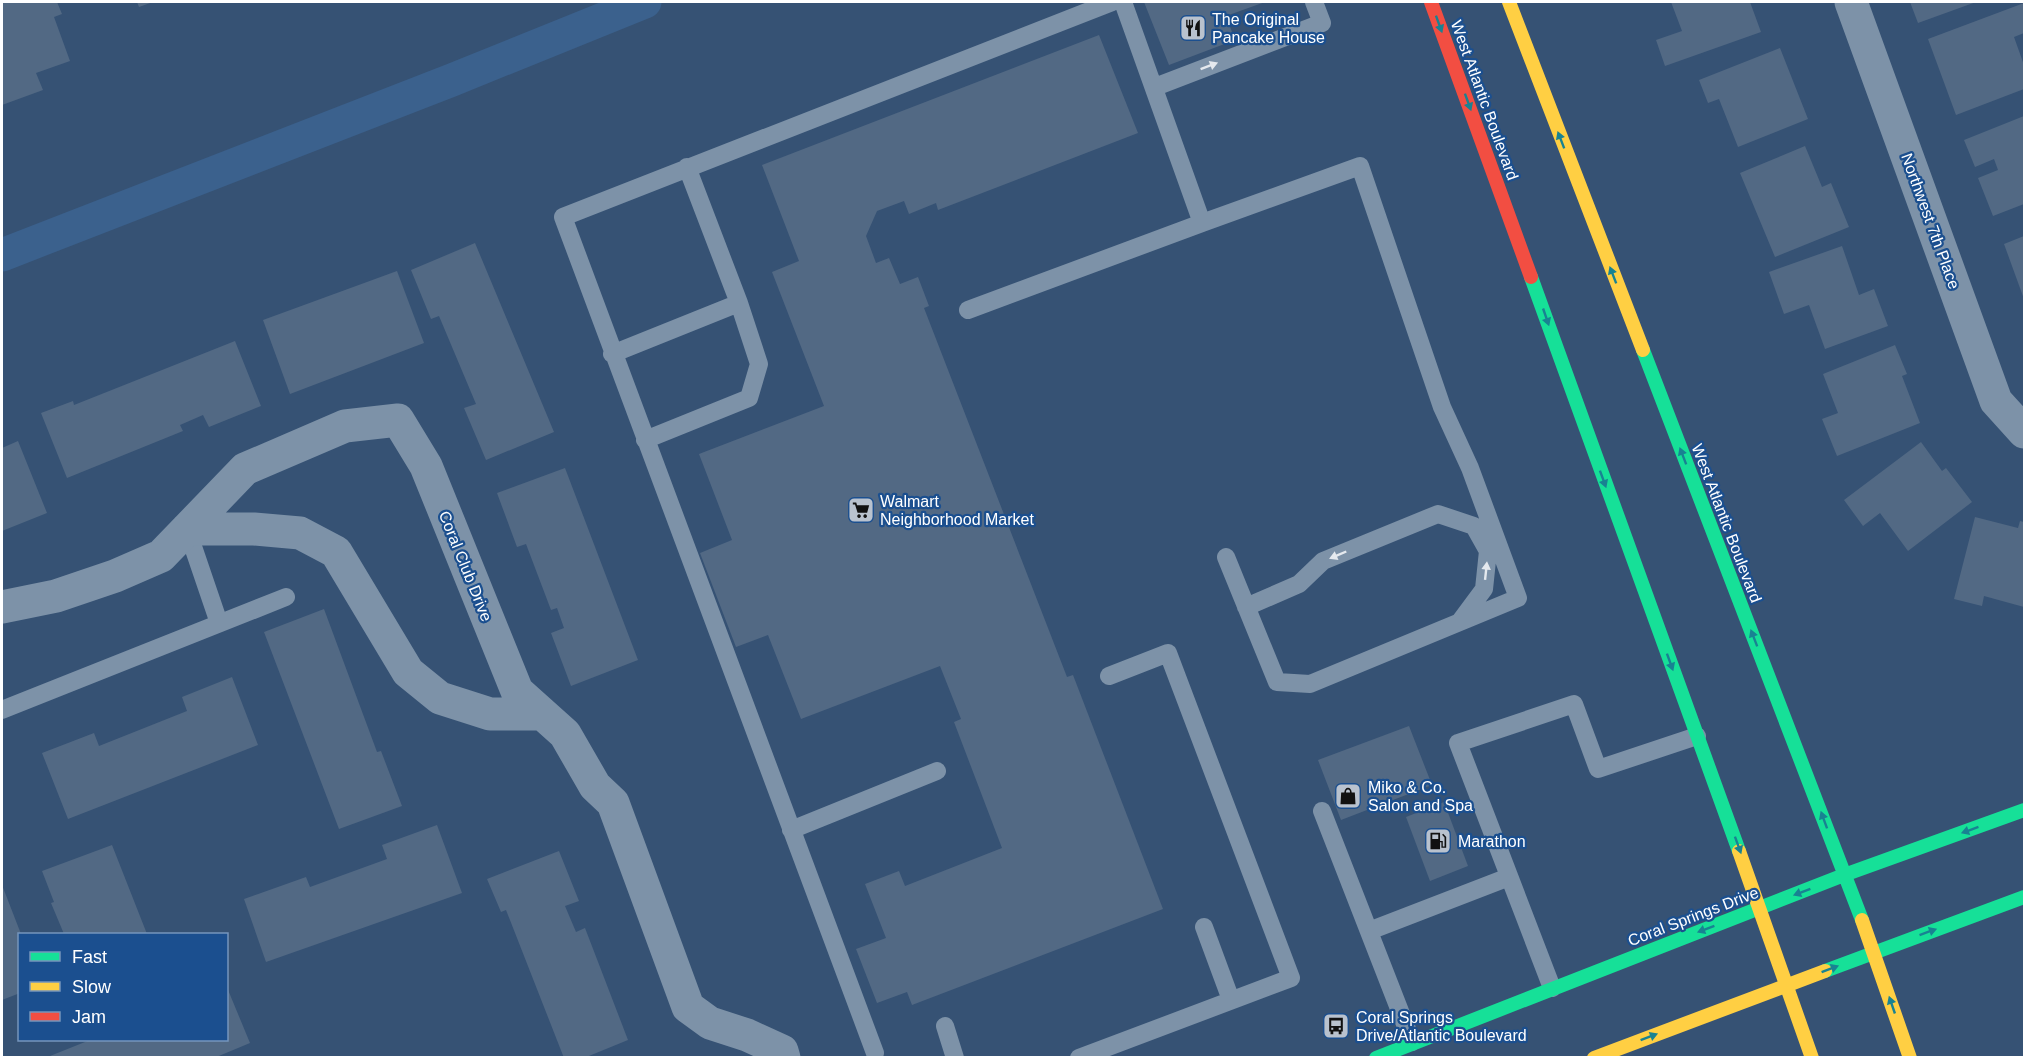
<svg xmlns="http://www.w3.org/2000/svg" width="2026" height="1059" font-family="Arial,sans-serif">
<style>
.lines{fill:none;stroke-linecap:round;stroke-linejoin:round}
.canal{stroke:#3b618d;stroke-width:33}
.building{fill:#526984}
.lane{stroke:#7d92a8;stroke-width:18}
.street{stroke:#7d92a8;stroke-width:33}
.fast{stroke:#16e098;stroke-width:14}
.slow{stroke:#ffcf43;stroke-width:14}
.jam{stroke:#f24e42;stroke-width:14}
.oneway{fill:#198292}
.oneway2{fill:#e5e9ee}
.labels{text-anchor:middle;stroke-width:4.5;stroke-linejoin:round;paint-order:stroke}
.poi-label{font-size:16px;fill:#fff;stroke:#1b4f8f;text-anchor:start}
.street-label{font-size:16px;fill:#fff;stroke:#1b4f8f}
</style>
<rect width="100%" height="100%" fill="#365274"/>
<g class="lines">
<path class="canal" d="M 2,255 L 452,80 L 645,2"/>
</g>
<path class="building" d="M 2,2 L 57,2 L 62,14 L 54,17 L 70,61 L 36,73 L 43,90 L 2,105 Z
M 137,2 L 153,2 L 139,7 Z
M 1144,2 L 1265,2 L 1226,16 L 1235,40 L 1169,65 Z
M 1671,2 L 1750,2 L 1761,32 L 1665,66 L 1656,40 L 1682,31 Z
M 1910,2 L 1976,2 L 1918,23 Z
M 2024,3 L 2024,33 L 2014,37 L 2024,65 L 2024,89 L 1956,115 L 1928,39 Z
M 1099,35 L 1138,133 L 938,210 L 936,203 L 909,214 L 904,201 L 877,211 L 866,236 L 876,263 L 889,258 L 900,284 L 918,277 L 929,306 L 924,308 L 1067,677 L 1073,675 L 1163,909 L 912,1005 L 907,992 L 877,1003 L 856,949 L 886,938 L 865,884 L 899,871 L 905,886 L 1002,848 L 954,722 L 961,719 L 940,666 L 801,719 L 768,635 L 736,647 L 700,553 L 732,540 L 699,454 L 824,406 L 772,272 L 799,261 L 762,165 Z
M 1780,48 L 1808,119 L 1738,147 L 1719,99 L 1708,103 L 1699,80 Z
M 2024,116 L 2024,204 L 1993,216 L 1978,178 L 1998,170 L 1994,159 L 1975,167 L 1964,140 Z
M 1805,146 L 1822,187 L 1831,183 L 1849,227 L 1775,257 L 1740,173 Z
M 2024,236 L 2024,299 L 2004,244 Z
M 475,243 L 554,432 L 486,460 L 464,408 L 476,404 L 439,316 L 431,319 L 411,270 Z
M 1842,246 L 1859,295 L 1874,289 L 1888,326 L 1825,349 L 1809,305 L 1784,314 L 1769,272 Z
M 397,271 L 424,343 L 290,394 L 263,320 Z
M 235,341 L 261,406 L 209,427 L 203,415 L 180,425 L 183,431 L 67,478 L 41,413 L 73,401 L 74,405 Z
M 1895,345 L 1907,374 L 1902,376 L 1920,423 L 1837,456 L 1822,419 L 1838,413 L 1823,374 Z
M 18,441 L 47,513 L 2,531 L 2,448 Z
M 1921,442 L 1942,471 L 1946,468 L 1972,502 L 1908,551 L 1880,513 L 1863,526 L 1844,500 Z
M 565,468 L 638,660 L 571,686 L 551,633 L 564,628 L 557,608 L 551,610 L 526,544 L 517,547 L 497,493 Z
M 1975,517 L 2018,528 L 2020,521 L 2024,522 L 2024,607 L 1984,596 L 1982,606 L 1954,599 Z
M 324,609 L 377,752 L 381,751 L 402,806 L 339,829 L 264,632 Z
M 232,677 L 258,745 L 68,819 L 42,753 L 94,733 L 99,746 L 187,711 L 182,697 Z
M 1409,726 L 1432,785 L 1341,820 L 1318,760 Z
M 1444,802 L 1468,866 L 1430,881 L 1406,817 Z
M 437,825 L 462,893 L 266,962 L 244,899 L 306,877 L 310,887 L 387,859 L 382,845 Z
M 112,845 L 147,934 L 64,934 L 51,903 L 54,902 L 42,871 Z
M 559,851 L 579,901 L 565,906 L 576,932 L 585,928 L 628,1040 L 584,1058 L 564,1058 L 506,910 L 501,912 L 487,879 Z
M 2,885 L 21,934 L 20,993 L 2,1000 Z
M 226,985 L 250,1043 L 214,1058 L 45,1058 L 90,1040 L 226,1040 Z"/>
<g class="lines">
<path class="lane" d="M 1155,87 L 1322,23 L 1314,2
M 687,167 L 739,303
M 1202,223 L 1360,166 L 1442,407 L 1470,468 L 1518,598 L 1310,684 L 1277,682 L 1226,557
M 968,310 L 1202,223 L 1123,2
M 612,354 L 739,303 L 759,364 L 749,398 L 645,440
M 187,529 L 219,623
M 1246,607 L 1299,584 L 1323,561 L 1438,514 L 1474,526 L 1488,551 L 1484,589 L 1461,620
M 2,710 L 286,597
M 1322,811 L 1412,1042
M 791,830 L 937,771
M 1204,927 L 1231,1000
M 1369,931 L 1509,877
M 1552,988 L 1458,743 L 1574,704 L 1598,769 L 1697,736
M 945,1026 L 955,1058
M 875,1053 L 563,217 L 1112,2
M 1079,1058 L 1291,978 L 1168,653 L 1109,676"/>
<path class="street" d="M 1851,2 L 1996,401 L 2024,432
M 187,529 L 254,529 L 300,533 L 336,552 L 408,672 L 440,698 L 490,714 L 542,714
M 2,607 L 56,596 L 115,576 L 161,556 L 245,469 L 345,426 L 398,420 L 426,466 L 517,691 L 565,734 L 595,786 L 613,803 L 688,1007 L 710,1023 L 747,1035 L 782,1051 L 784,1058"/>
<path class="fast" d="M 1531,277 L 1739,851
M 1643,350 L 1862,920
M 1825,971 L 2024,897
M 1376,1058 L 1844,875 L 2024,810"/>
<path class="slow" d="M 1509,2 L 1643,350
M 1739,851 L 1812,1058
M 1862,920 L 1910,1058
M 1594,1058 L 1825,971"/>
<path class="jam" d="M 1431,2 L 1531,277"/>
</g>
<defs><path id="oneway-solid" d="M-6-.8H1V-3.2L6.5 0L1 3.2V.8H-6Z" transform="scale(1.5)"/></defs>
<g class="oneway">
<use href="#oneway-solid" transform="translate(1439 24) rotate(70)"/>
<use href="#oneway-solid" transform="translate(1468 102) rotate(70)"/>
<use href="#oneway-solid" transform="translate(1561 140) rotate(-111)"/>
<use href="#oneway-solid" transform="translate(1613 275) rotate(-111)"/>
<use href="#oneway-solid" transform="translate(1546 317) rotate(71)"/>
<use href="#oneway-solid" transform="translate(1683 456) rotate(-111)"/>
<use href="#oneway-solid" transform="translate(1603 479) rotate(70)"/>
<use href="#oneway-solid" transform="translate(1754 638) rotate(-111)"/>
<use href="#oneway-solid" transform="translate(1670 662) rotate(70)"/>
<use href="#oneway-solid" transform="translate(1824 820) rotate(-110)"/>
<use href="#oneway-solid" transform="translate(1970 830) rotate(160)"/>
<use href="#oneway-solid" transform="translate(1738 845) rotate(70)"/>
<use href="#oneway-solid" transform="translate(1802 892) rotate(159)"/>
<use href="#oneway-solid" transform="translate(1706 929) rotate(159)"/>
<use href="#oneway-solid" transform="translate(1928 932) rotate(-20)"/>
<use href="#oneway-solid" transform="translate(1830 969) rotate(-21)"/>
<use href="#oneway-solid" transform="translate(1892 1005) rotate(-109)"/>
<use href="#oneway-solid" transform="translate(1649 1037) rotate(-21)"/>
</g>
<g class="oneway2">
<use href="#oneway-solid" transform="translate(1209 66) rotate(-21)"/>
<use href="#oneway-solid" transform="translate(1338 555) rotate(157)"/>
<use href="#oneway-solid" transform="translate(1486 571) rotate(-84)"/>
</g>
<defs>
<symbol id="restaurant-square" viewBox="-11 -11 22 22"><rect x="-9" y="-9" width="18" height="18" rx="4" fill="#b9c2ce" stroke="#1b4f8f"/><path d="M-5-6h1v4h1v-4h1v4h1v-4h1v5L-1.5 .5V6h-2V.5L-5-1ZM5-6V6H3V1.5H1.5Q1.5-4 5-6Z" fill="#111"/></symbol>
<symbol id="supermarket-square" viewBox="-11 -11 22 22"><rect x="-9" y="-9" width="18" height="18" rx="4" fill="#b9c2ce" stroke="#1b4f8f"/><path d="M-6-5.5h2.5l.6 2H6L4.5 2H-2.5L-4.4-4H-6ZM-1.5 3.2a1.3 1.3 0 1 0 .1 0ZM3 3.2a1.3 1.3 0 1 0 .1 0Z" fill="#111"/></symbol>
<symbol id="shop-square" viewBox="-11 -11 22 22"><rect x="-9" y="-9" width="18" height="18" rx="4" fill="#b9c2ce" stroke="#1b4f8f"/><path d="M-5-2.5h2.3a2.7 3.5 0 0 1 5.4 0H5L5.5 6h-11ZM-1.5-2.5h3a1.5 2.3 0 0 0-3 0Z" fill="#111"/></symbol>
<symbol id="fuel-square" viewBox="-11 -11 22 22"><rect x="-9" y="-9" width="18" height="18" rx="4" fill="#b9c2ce" stroke="#1b4f8f"/><path d="M-5.5-6h7V0h2V4h1.3V-2.5L3-4.5l.8-.8L6-3V5H2.5V1h-1V6h-7ZM-4.2-4.7v3.2H.2V-4.7Z" fill="#111"/></symbol>
<symbol id="bus-square" viewBox="-11 -11 22 22"><rect x="-9" y="-9" width="18" height="18" rx="4" fill="#b9c2ce" stroke="#1b4f8f"/><path d="M-5-6H5V4H4V6H2V4H-2V6H-4V4H-5ZM-3.5-4V0h7V-4ZM-3.5 1.2v1.5H-2V1.2ZM2 1.2v1.5H3.5V1.2Z" fill="#111"/></symbol>
</defs>
<g fill-rule="evenodd">
<use href="#restaurant-square" x="1178" y="13" width="30" height="30"/>
<use href="#supermarket-square" x="846" y="495" width="30" height="30"/>
<use href="#shop-square" x="1333" y="781" width="30" height="30"/>
<use href="#fuel-square" x="1423" y="826" width="30" height="30"/>
<use href="#bus-square" x="1321" y="1011" width="30" height="30"/>
</g>
<g class="labels">
<g class="poi-label">
<text x="1212" y="25">The Original<tspan x="1212" dy="18">Pancake House</tspan></text>
<text x="880" y="507">Walmart<tspan x="880" dy="18">Neighborhood Market</tspan></text>
<text x="1368" y="793">Miko &amp; Co.<tspan x="1368" dy="18">Salon and Spa</tspan></text>
<text x="1458" y="847">Marathon</text>
<text x="1356" y="1023">Coral Springs<tspan x="1356" dy="18">Drive/Atlantic Boulevard</tspan></text>
</g>
<g class="street-label">
<text transform="translate(1485 100) rotate(70)" y="6">West Atlantic Boulevard</text>
<text transform="translate(1931 221) rotate(70)" y="6">Northwest 7th Place</text>
<text transform="translate(1727 523) rotate(69)" y="6">West Atlantic Boulevard</text>
<text transform="translate(466 566) rotate(68)" y="6">Coral Club Drive</text>
<text transform="translate(1693 916) rotate(-21)" y="6">Coral Springs Drive</text>
</g>
</g>
<rect width="2026" height="1059" fill="none" stroke="#ffffff" stroke-width="6"/>
<rect x="18" y="933" width="210" height="108" fill="#1b4f8f" stroke="#7695bc" stroke-width="1.5"/>
<rect x="30" y="952" width="30" height="9" fill="#16e098" stroke="#7695bc" stroke-width="1.5"/>
<text x="72" y="963" font-size="18" fill="#ffffff">Fast</text>
<rect x="30" y="982" width="30" height="9" fill="#ffcf43" stroke="#7695bc" stroke-width="1.5"/>
<text x="72" y="993" font-size="18" fill="#ffffff">Slow</text>
<rect x="30" y="1012" width="30" height="9" fill="#f24e42" stroke="#7695bc" stroke-width="1.5"/>
<text x="72" y="1023" font-size="18" fill="#ffffff">Jam</text>
</svg>
